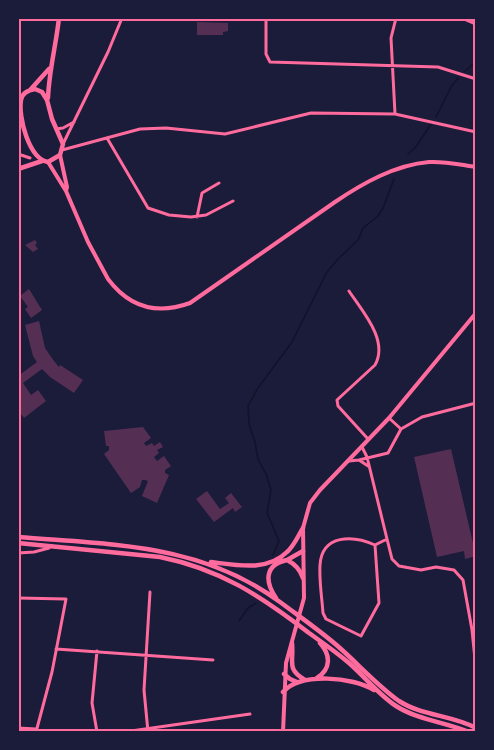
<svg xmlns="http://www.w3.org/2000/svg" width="494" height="750" font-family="Raleway,sans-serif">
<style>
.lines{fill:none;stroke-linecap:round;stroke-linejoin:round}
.stream{stroke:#12122b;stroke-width:1.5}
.building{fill:#542f53}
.minor{stroke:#ff6b9d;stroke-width:3}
.tertiary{stroke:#ff6b9d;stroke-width:4}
.primary{stroke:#ff6b9d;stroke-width:4.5}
.neatline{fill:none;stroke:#ff6b9d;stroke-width:2}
</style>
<rect width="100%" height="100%" fill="#1b1b3a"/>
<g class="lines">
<path class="stream" d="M 465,71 L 476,62
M 436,117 L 451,87 L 458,78
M 408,154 L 415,148 L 431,124
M 273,555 L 279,541 L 267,513 L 271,490 L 266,474 L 258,459 L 255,442 L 249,424 L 248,406 L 258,388 L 292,342 L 327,272 L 338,259 L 358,240 L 363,228 L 378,216 L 383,208 L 394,179
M 239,621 L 248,608 L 256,603"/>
</g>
<path class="building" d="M 197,22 L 228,23 L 228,31 L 223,32 L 223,35 L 197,35 Z
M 35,240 L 37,243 L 35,245 L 38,249 L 33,252 L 25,245 Z
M 29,289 L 42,310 L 31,318 L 25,309 L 28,307 L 20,296 Z
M 39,321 L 45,348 L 54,361 L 59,367 L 60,365 L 83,380 L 74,393 L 50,377 L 42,369 L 23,383 L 31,395 L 38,390 L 46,401 L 24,418 L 18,410 L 20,403 L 18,400 L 18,376 L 37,362 L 33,356 L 25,325 Z
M 143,427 L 151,438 L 144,443 L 146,446 L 152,443 L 154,446 L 160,442 L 163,447 L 157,450 L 159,453 L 154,457 L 157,461 L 164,456 L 171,466 L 165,470 L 165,473 L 169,475 L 157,503 L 142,496 L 148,481 L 145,480 L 142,480 L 140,487 L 131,493 L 104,454 L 109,450 L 109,446 L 106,446 L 104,431 Z
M 451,449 L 476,556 L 465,559 L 464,551 L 437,557 L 414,457 Z
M 207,491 L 220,509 L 229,503 L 225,498 L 231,493 L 242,507 L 235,512 L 233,508 L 214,522 L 196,499 Z"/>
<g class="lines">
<path class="minor" d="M 266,18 L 266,54 L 270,62 L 438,67 L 476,79
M 462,18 L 476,24
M 395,114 L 391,38 L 396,18
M 56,129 L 63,128 L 74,122
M 107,138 L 148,208 L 169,215 L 191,217 L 206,215 L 233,201
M 63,144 L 108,52 L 122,18
M 62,150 L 140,129 L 166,128 L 225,134 L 311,113 L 395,114 L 476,132
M 18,154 L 30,158
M 197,217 L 202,193 L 219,183
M 349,291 C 362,311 389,340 375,365 L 337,400 L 338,406 L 368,439
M 401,429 L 422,417 L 476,403
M 362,447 L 367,457 L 387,539 L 375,545 C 353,535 322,534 320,565 C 319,581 322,598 323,613 L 326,619 L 361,636 L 379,603 L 375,545
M 359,460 L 388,453 L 401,429 L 389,418
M 349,461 L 359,460 L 368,466
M 387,539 L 392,559 L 399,566 L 421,570 L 436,567 L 454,570 L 463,580 L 472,630 L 476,669
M 18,553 L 34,552 L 49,548
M 18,598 L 66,599 L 52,672 L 36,732
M 56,649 L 213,660
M 97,651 L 92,703 L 97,732
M 18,728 L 36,729
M 124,732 L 250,714
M 148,732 L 144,690 L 150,592"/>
<path class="tertiary" d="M 60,155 L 67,187 L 66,191 L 88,242 L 108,279 C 129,307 157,315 190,303 L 335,202 C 363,183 395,165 429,162 C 445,161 461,165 476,167
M 48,162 L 66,191
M 283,732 L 286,663 L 304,598 L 303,528 L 310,503 L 320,490 L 389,418 L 476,313"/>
<path class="primary" d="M 31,89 L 49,69
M 35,89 L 42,92 L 47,100 L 52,119 L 63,144 L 60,155 L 48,162 C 29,159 18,117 21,100 C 22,93 29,90 35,89 Z
M 48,98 C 49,71 56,45 59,18
M 18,169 L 42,161
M 18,537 C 112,545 200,543 280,602 C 300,617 322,632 341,649 C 360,666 378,686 399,701 C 422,716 452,715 476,728
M 18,543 L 160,557 C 220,569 261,596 309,633 C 323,643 336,652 349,663 C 365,677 379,695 396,706 C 418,720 445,722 469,732
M 287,560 L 303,551
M 211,562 C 236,565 267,572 287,552 C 294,546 298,536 303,528
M 276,598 C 265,582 264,565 287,560 C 295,564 300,569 303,578
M 292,643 C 294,662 286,669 305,680
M 284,674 L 290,679 L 297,682
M 317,678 C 331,669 331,655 320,643
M 283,692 C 301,672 353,677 374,690"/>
</g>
<rect width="494" height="750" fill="none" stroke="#1b1b3a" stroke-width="39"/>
<rect x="20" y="20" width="454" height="710" class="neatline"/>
</svg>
